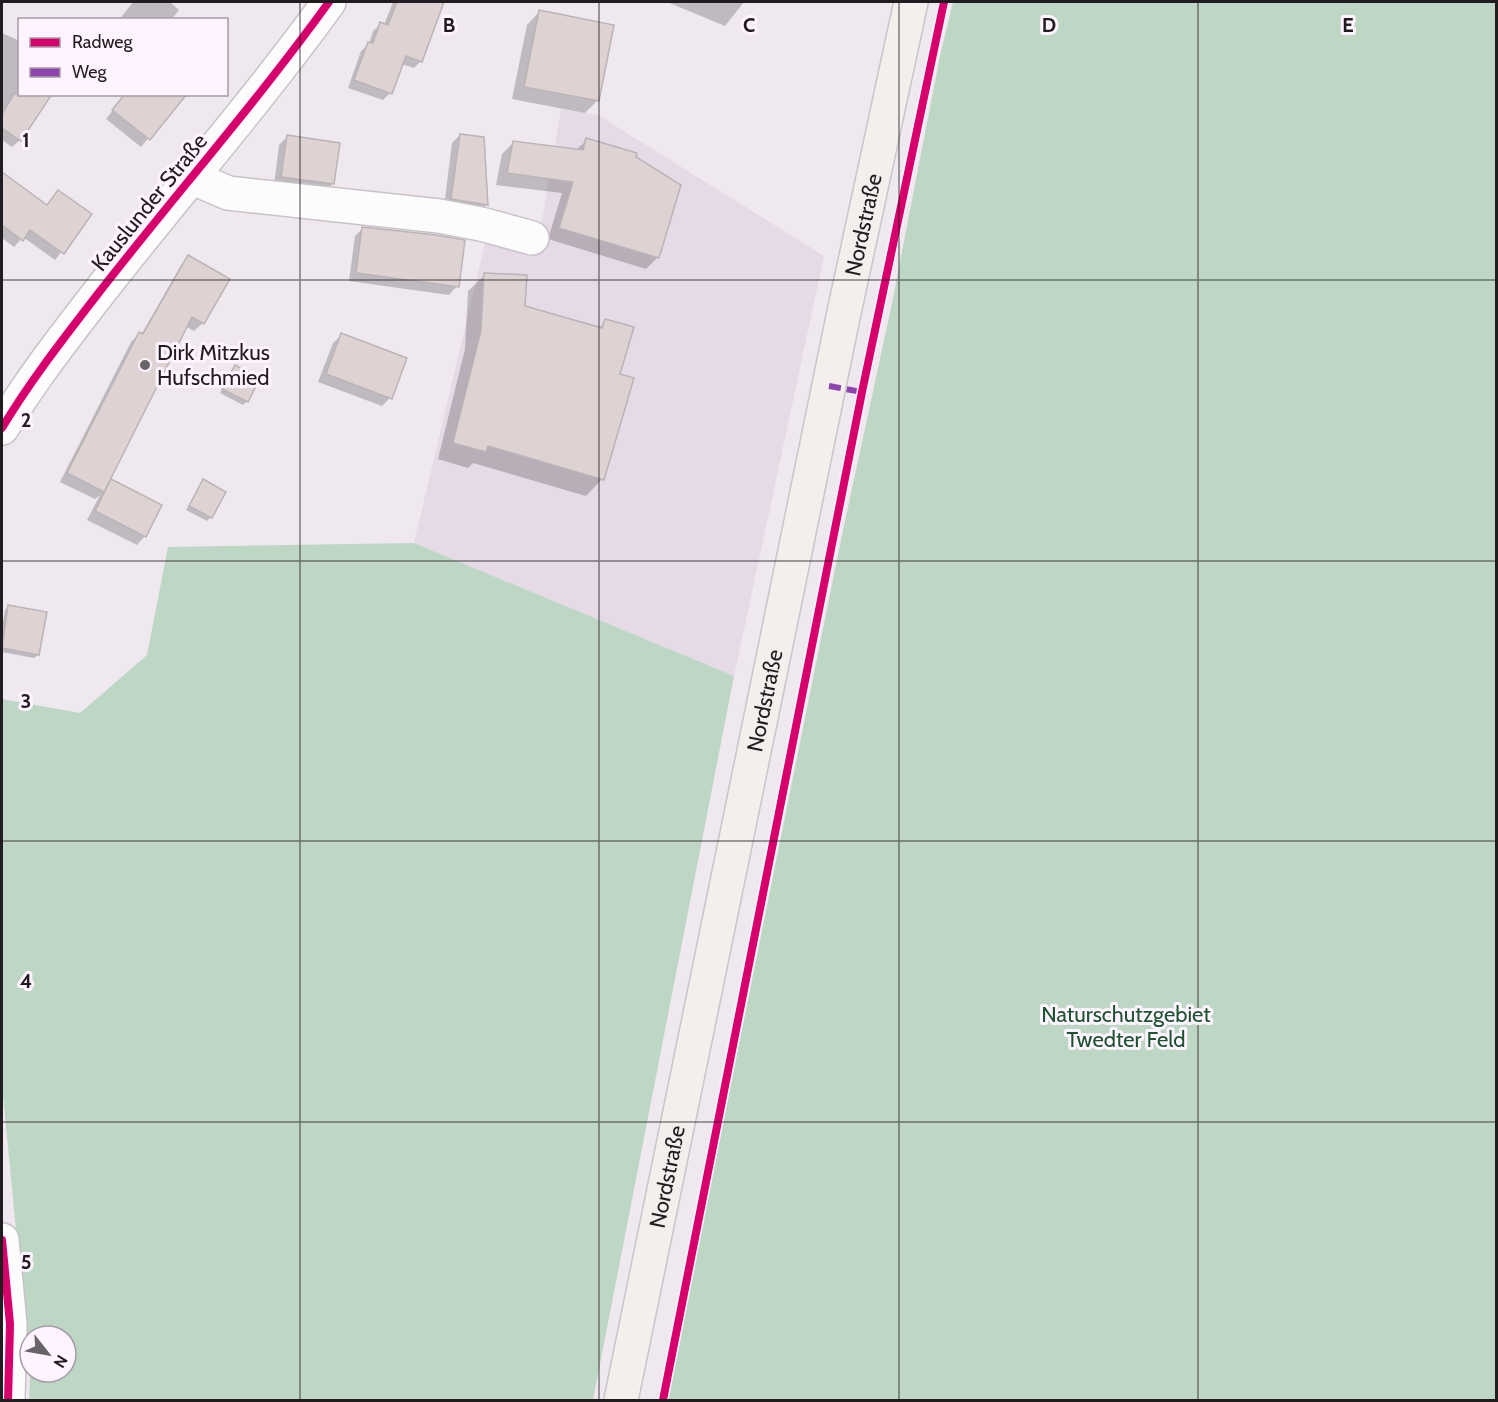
<svg xmlns="http://www.w3.org/2000/svg" width="1498" height="1402" font-family="Cabin,sans-serif">
<style>
.built{fill:#e5dae6}
.green{fill:#bed7c5;fill-rule:evenodd}
.shadow{fill:#0003}
.building{fill:#dfd2d2;stroke:#bab4b6;stroke-width:1.5}
.lines{fill:none;stroke-linecap:round;stroke-linejoin:round}
.minor-casing{stroke:#c7c3c7;stroke-width:36}
.major-casing{stroke:#c8c5c8;stroke-width:36}
.minor{stroke:#fdfcfd;stroke-width:33}
.major{stroke:#f4eeed;stroke-width:33}
.quiet{stroke:#8e44ad;stroke-width:6;stroke-dasharray:12 6;stroke-linecap:butt}
.cycleway-casing{stroke:#fef3ff;stroke-width:11}
.cycleway{stroke:#d6006c;stroke-width:8}
.grid{fill:none;stroke:#201c20;stroke-width:1.5;stroke-opacity:0.55}
.poi-dot{fill:#686468;stroke:#fef3ff;stroke-width:2}
.labels{text-anchor:middle;stroke-width:6;stroke-linejoin:round;paint-order:stroke}
.street-label{font-size:22px;fill:#201c20;stroke:#fef3ff}
.poi-label{font-size:22px;fill:#201c20;stroke:#fef3ff;text-anchor:start}
.park-label{font-size:22px;fill:#1c5430;stroke:#fef3ff}
.grid-label{font-size:20px;text-anchor:middle;font-weight:bold;fill:#201c20;stroke:#fef3ff;stroke-width:6;stroke-linejoin:round;paint-order:stroke}
</style>
<rect width="100%" height="100%" fill="#efe9ef"/>
<path class="built" d="M 561,109 L 598,115 L 824,256 L 734,676 L 414,543 L 486,239 L 532,252 L 542,221 Z"/>
<path class="green" d="M 953,2 L 1496,2 L 1496,1400 L 667,1400 L 842,535 L 891,308 L 940,56 Z
M 414,543 L 734,676 L 593,1400 L 29,1400 L 30,1376 L 2,1085 L 2,699 L 80,713 L 147,655 L 168,547 ZM 30,1336 L 66,1336 L 66,1372 L 30,1372 Z"/>
<path class="shadow" d="M 133,2 L 170,2 L 179,10 L 171,20 L 119,20 Z
M 393,2 L 443,2 L 421,61 L 414,68 L 401,64 L 390,93 L 383,100 L 348,88 L 361,51 L 369,44 L 373,31 L 381,24 L 384,25 Z
M 667,2 L 744,2 L 725,26 Z
M 539,12 L 598,100 L 585,113 L 512,99 L 527,25 Z
M 2,33 L 20,41 L 20,140 L 12,147 L 2,140 Z
M 126,94 L 185,94 L 141,147 L 106,119 Z
M 460,135 L 486,205 L 478,213 L 444,207 L 452,143 Z
M 287,137 L 333,183 L 325,192 L 274,185 L 279,145 Z
M 587,140 L 658,257 L 646,269 L 548,239 L 562,193 L 496,185 L 502,154 L 514,142 L 576,150 Z
M 2,181 L 83,224 L 55,260 L 23,237 L 14,247 L 2,238 Z
M 363,228 L 457,286 L 449,295 L 349,281 L 355,236 Z
M 189,257 L 203,323 L 194,331 L 185,326 L 106,485 L 111,480 L 145,536 L 137,545 L 87,520 L 100,495 L 95,499 L 60,482 L 131,342 L 139,334 L 141,335 L 181,265 Z
M 485,275 L 523,307 L 598,329 L 606,321 L 619,375 L 602,479 L 586,496 L 473,463 L 468,468 L 438,459 L 465,349 L 468,291 Z
M 342,335 L 390,398 L 382,406 L 318,382 L 333,343 Z
M 235,367 L 247,401 L 243,405 L 220,393 Z
M 203,481 L 211,517 L 207,521 L 186,510 Z
M 8,607 L 38,655 L 34,658 L 2,652 L 2,628 L 5,610 Z"/>
<path class="building" d="M 397,2 L 444,2 L 422,62 L 406,56 L 392,94 L 354,80 L 368,42 L 373,43 L 380,22 L 388,25 Z
M 539,10 L 614,25 L 599,101 L 524,87 Z
M 14,94 L 52,94 L 21,141 L 2,128 L 2,114 Z
M 125,94 L 187,94 L 150,140 L 112,110 Z
M 460,134 L 484,137 L 488,205 L 451,199 Z
M 287,135 L 340,143 L 334,184 L 281,177 Z
M 586,138 L 637,153 L 636,157 L 681,185 L 659,258 L 559,228 L 573,182 L 507,173 L 513,141 L 583,150 Z
M 2,172 L 47,205 L 58,190 L 92,214 L 64,254 L 30,230 L 23,241 L 2,225 Z
M 362,227 L 436,235 L 465,240 L 459,287 L 356,273 Z
M 188,255 L 230,279 L 204,324 L 192,317 L 104,492 L 67,473 L 139,332 L 143,334 Z
M 484,273 L 527,275 L 525,306 L 602,328 L 605,319 L 634,327 L 620,374 L 634,378 L 604,480 L 488,446 L 486,452 L 453,443 L 481,331 Z
M 341,333 L 407,358 L 392,399 L 326,374 Z
M 235,365 L 260,378 L 248,402 L 222,389 Z
M 111,479 L 162,505 L 146,537 L 95,511 Z
M 203,479 L 226,492 L 212,518 L 189,506 Z
M 8,605 L 47,612 L 39,655 L 2,648 Z"/>
<g class="lines">
<defs>
<path id="minor" d="M 191,177 L 228,193 L 439,216 L 481,224 L 532,238
M 2,428 C 30,381 64,338 97,295 C 174,196 256,103 329,2
M 2,1240 L 10,1324 L 8,1400"/>
<g id="major">
<path id="s1" d="M 621,1400 L 842,322 L 911,2"/>
</g>
</defs>
<use href="#minor" class="minor-casing"/>
<use href="#major" class="major-casing"/>
<use href="#minor" class="minor"/>
<use href="#major" class="major"/>
<path class="quiet" d="M 829,386 L 862,392"/>
<defs>
<path id="cycleway" d="M 2,428 C 30,381 64,338 97,295 C 174,196 256,103 329,2
M 2,1240 L 10,1324 L 8,1400
M 663,1400 L 862,392 L 944,2"/>
</defs>
<use href="#cycleway" class="cycleway-casing"/>
<use href="#cycleway" class="cycleway"/>
</g>
<path class="grid" d="M 300,2 L 300,1400M 599,2 L 599,1400M 899,2 L 899,1400M 1198,2 L 1198,1400M 2,280 L 1496,280M 2,561 L 1496,561M 2,841 L 1496,841M 2,1122 L 1496,1122"/>
<circle class="poi-dot" cx="145" cy="365" r="6"/>
<g class="labels">
<g class="street-label">
<text transform="translate(149 202) rotate(-51)" y="8">Kauslunder Straße</text>
<text dy="8" stroke="none"><textPath href="#s1" startOffset="1200">Nordstraße</textPath></text>
<text dy="8" stroke="none"><textPath href="#s1" startOffset="714">Nordstraße</textPath></text>
<text dy="8" stroke="none"><textPath href="#s1" startOffset="228">Nordstraße</textPath></text>
</g>
<g class="poi-label">
<text x="157" y="360">Dirk Mitzkus<tspan x="157" dy="25">Hufschmied</tspan></text>
</g>
<g class="park-label">
<text x="1126" y="1022">Naturschutzgebiet<tspan x="1126" dy="25">Twedter Feld</tspan></text>
</g>
</g>
<g class="grid-label">
<text x="449" y="32">B</text>
<text x="749" y="32">C</text>
<text x="1049" y="32">D</text>
<text x="1348" y="32">E</text>
<text x="26" y="147">1</text>
<text x="26" y="427">2</text>
<text x="26" y="708">3</text>
<text x="26" y="988">4</text>
<text x="26" y="1269">5</text>
</g>
<rect width="1498" height="1402" fill="none" stroke="#201c20" stroke-width="6"/>
<rect x="18" y="18" width="210" height="78" fill="#fef3ff" stroke="#a59da6" stroke-width="1.5"/>
<rect x="30" y="38" width="30" height="9" fill="#d6006c" stroke="#a59da6" stroke-width="1.5"/>
<text x="72" y="48" font-size="18" fill="#201c20">Radweg</text>
<rect x="30" y="68" width="30" height="9" fill="#8e44ad" stroke="#a59da6" stroke-width="1.5"/>
<text x="72" y="78" font-size="18" fill="#201c20">Weg</text>
<g transform="translate(48 1354) rotate(121)"><circle r="28" fill="#fef3ff" stroke="#a59da6" stroke-width="1.5"/>
<path d="M0-4.5L10 22L0 15L-10 22Z" fill="#686468"/>
<text y="-9" font-size="16" font-weight="bold" text-anchor="middle" fill="#201c20">N</text>
</g>
</svg>
